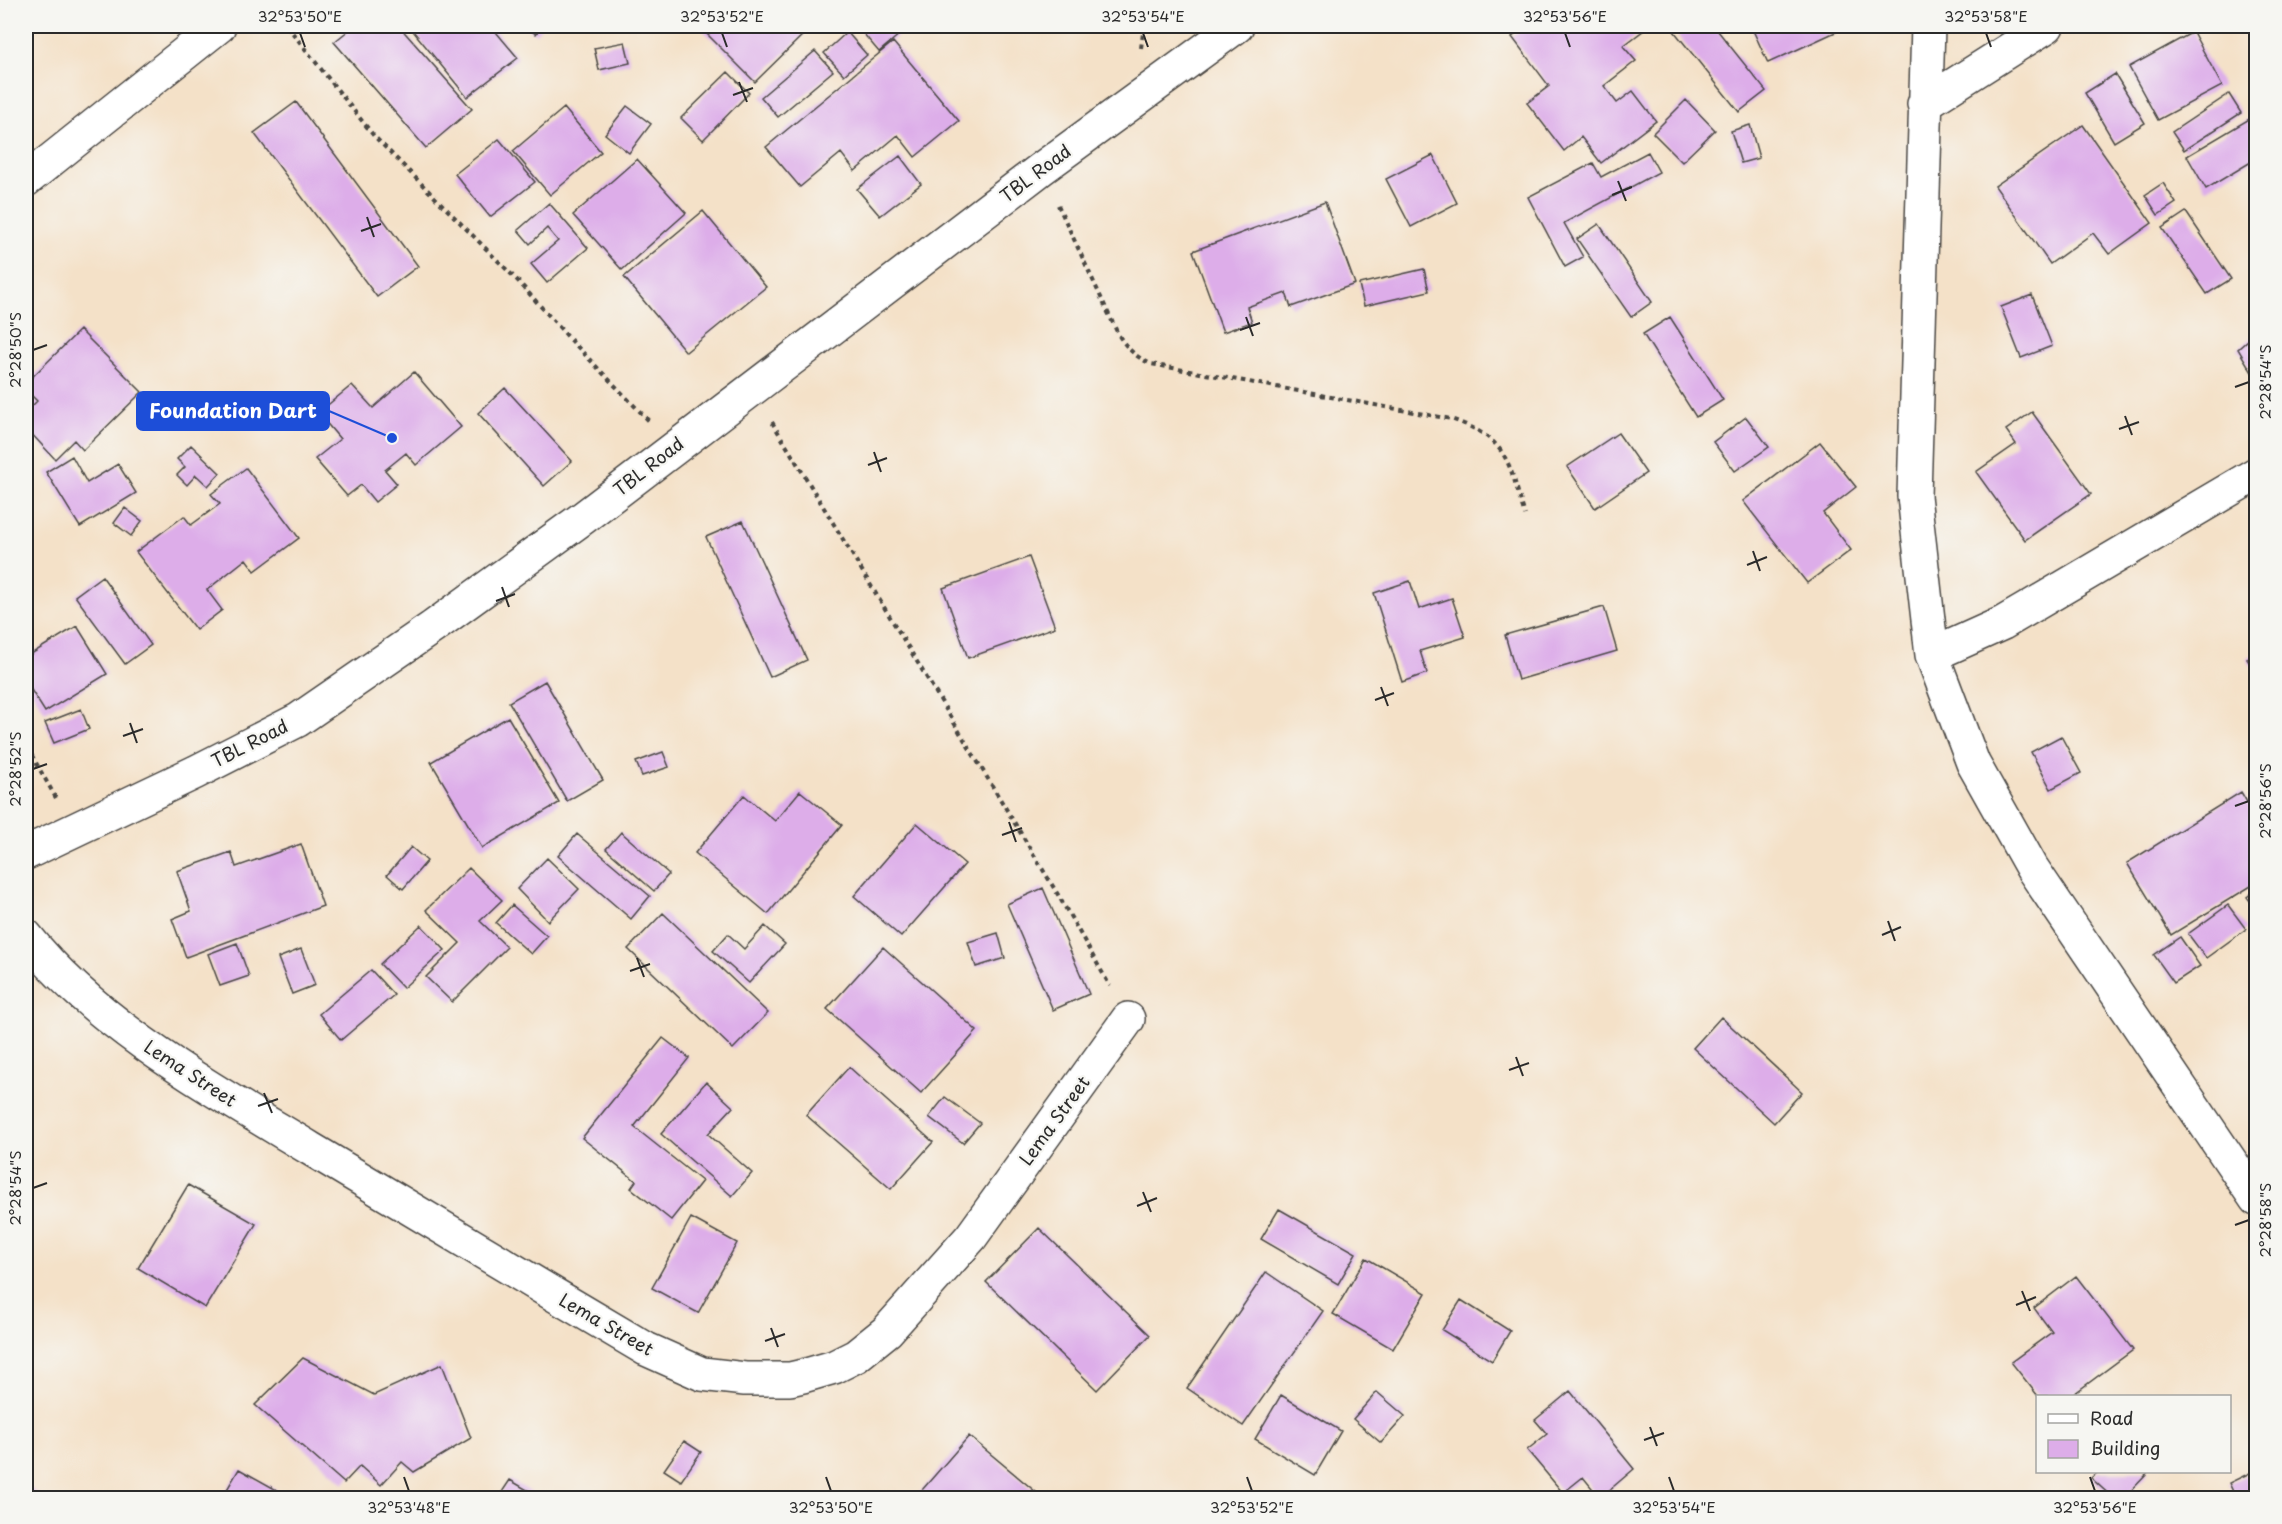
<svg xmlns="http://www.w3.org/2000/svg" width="2282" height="1524" font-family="'Playpen Sans',sans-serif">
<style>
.building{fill:#ddade9}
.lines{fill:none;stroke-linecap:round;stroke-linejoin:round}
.minor-casing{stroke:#494643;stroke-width:36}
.path{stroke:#494643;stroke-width:4;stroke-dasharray:4.5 4.5;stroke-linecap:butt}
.minor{stroke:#fff;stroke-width:33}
.ticks{fill:none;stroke:#2b2b2b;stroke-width:2}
.labels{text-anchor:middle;stroke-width:4.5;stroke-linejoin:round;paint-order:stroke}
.street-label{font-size:18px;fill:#2b2b2b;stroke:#f6f6f2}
.leader{fill:none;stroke:#1d4ed8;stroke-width:2}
.callout-dot{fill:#1d4ed8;stroke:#f6f6f2;stroke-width:2}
.callout{fill:#1d4ed8;stroke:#1d4ed8;stroke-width:2}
.callout-label{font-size:20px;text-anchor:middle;font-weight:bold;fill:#fff}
.neatline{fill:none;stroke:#2b2b2b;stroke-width:2}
.ticks-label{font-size:15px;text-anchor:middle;fill:#2b2b2b}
</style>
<rect width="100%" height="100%" fill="#f6f6f2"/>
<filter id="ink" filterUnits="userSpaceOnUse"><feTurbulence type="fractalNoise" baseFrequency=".0167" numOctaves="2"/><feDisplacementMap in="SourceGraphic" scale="12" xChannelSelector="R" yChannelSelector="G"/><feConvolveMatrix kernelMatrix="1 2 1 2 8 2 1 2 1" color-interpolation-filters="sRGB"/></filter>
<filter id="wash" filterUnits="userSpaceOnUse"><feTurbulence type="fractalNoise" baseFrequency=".008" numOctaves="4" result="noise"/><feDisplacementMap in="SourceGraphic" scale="24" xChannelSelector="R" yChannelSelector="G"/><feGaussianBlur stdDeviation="1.35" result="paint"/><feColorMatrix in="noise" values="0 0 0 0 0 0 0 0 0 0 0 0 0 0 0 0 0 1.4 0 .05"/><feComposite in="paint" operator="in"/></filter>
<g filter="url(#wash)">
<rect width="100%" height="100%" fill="#f4e1c8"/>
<g id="blocks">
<path class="building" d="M 354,26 L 399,26 L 472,109 L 426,148 L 334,42 Z
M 409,26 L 491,26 L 518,58 L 467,97 Z
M 524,26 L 542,26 L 536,34 Z
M 699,26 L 812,26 L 755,82 Z
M 857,26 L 895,26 L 901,33 L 879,52 Z
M 1527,26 L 1583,26 L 1586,29 L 1590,26 L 1641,26 L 1644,30 L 1623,46 L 1636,61 L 1604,86 L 1617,103 L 1633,91 L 1656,121 L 1601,163 L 1581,137 L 1564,151 L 1527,103 L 1549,86 L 1512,37 Z
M 1670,26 L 1714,26 L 1766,91 L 1739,112 Z
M 1751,26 L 1841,26 L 1842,29 L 1768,63 Z
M 847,32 L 867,55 L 844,75 L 824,53 Z
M 2193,32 L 2222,86 L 2158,120 L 2129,67 Z
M 625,42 L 630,63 L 599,70 L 594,48 Z
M 893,42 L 959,121 L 915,157 L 898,135 L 855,171 L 841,153 L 800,187 L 766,147 Z
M 815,51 L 833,71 L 778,117 L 761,97 Z
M 728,72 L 749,93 L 703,140 L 681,118 Z
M 2115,74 L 2145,123 L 2114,142 L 2085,93 Z
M 2229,94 L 2241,113 L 2184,150 L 2172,132 Z
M 1686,100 L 1715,130 L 1682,162 L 1653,133 Z
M 296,102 L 418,266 L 377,297 L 254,133 Z
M 627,106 L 651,124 L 629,153 L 605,134 Z
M 564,108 L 601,152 L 550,195 L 513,151 Z
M 2256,115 L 2256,159 L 2206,189 L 2187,156 Z
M 1750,125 L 1759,158 L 1741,163 L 1731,131 Z
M 2083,125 L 2152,223 L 2109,254 L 2093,233 L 2050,264 L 1995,186 Z
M 499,139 L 535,182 L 490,217 L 455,174 Z
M 1648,152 L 1659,172 L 1564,223 L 1583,257 L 1565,267 L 1528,197 L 1593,163 L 1601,177 Z
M 1433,155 L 1457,203 L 1411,227 L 1386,179 Z
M 900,156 L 921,184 L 880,216 L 857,189 Z
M 637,159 L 686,213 L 622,270 L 573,215 Z
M 2163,183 L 2176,203 L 2158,215 L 2145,195 Z
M 1325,202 L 1355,284 L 1291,307 L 1286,293 L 1247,307 L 1252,322 L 1223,332 L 1193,251 Z
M 549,203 L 588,248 L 547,283 L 531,264 L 558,241 L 547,228 L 530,244 L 518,230 Z
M 703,211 L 766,287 L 686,352 L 624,277 Z
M 2186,212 L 2231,279 L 2207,294 L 2162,228 Z
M 1599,224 L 1652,302 L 1631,317 L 1577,239 Z
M 1424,269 L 1429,291 L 1364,306 L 1359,284 Z
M 2032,295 L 2052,346 L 2021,358 L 2001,307 Z
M 1670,317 L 1723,400 L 1696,417 L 1643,334 Z
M 80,330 L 142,392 L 83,450 L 74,440 L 55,459 L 26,428 L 26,412 L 37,401 L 26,390 L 26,383 Z
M 2256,333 L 2256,379 L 2238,349 Z
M 414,372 L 461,427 L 416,465 L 406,453 L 385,470 L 397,484 L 375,502 L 361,485 L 347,496 L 315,459 L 340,439 L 318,413 L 352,385 L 373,408 Z
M 505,388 L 572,461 L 544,486 L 478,413 Z
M 2032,412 L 2091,494 L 2025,540 L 1976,472 L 2016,444 L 2006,430 Z
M 1746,417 L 1769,447 L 1735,471 L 1713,442 Z
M 1618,433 L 1646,473 L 1595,508 L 1567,467 Z
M 1820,442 L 1856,487 L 1823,513 L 1851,550 L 1807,583 L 1743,501 Z
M 191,445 L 220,473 L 208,486 L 196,475 L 187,485 L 177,475 L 185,467 L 177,459 Z
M 72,456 L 87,483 L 118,464 L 136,493 L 80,527 L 46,472 Z
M 246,468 L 299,538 L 255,571 L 246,559 L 207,590 L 222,610 L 196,630 L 136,552 L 184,516 L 191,525 L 220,504 L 211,494 Z
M 125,508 L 142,521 L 131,536 L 114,523 Z
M 743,521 L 807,660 L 770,677 L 706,537 Z
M 1029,557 L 1055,627 L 968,658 L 943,588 Z
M 102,576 L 151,645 L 125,664 L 75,596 Z
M 1410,581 L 1419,609 L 1452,598 L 1465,637 L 1420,651 L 1427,673 L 1402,682 L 1374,593 Z
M 1604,607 L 1617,651 L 1518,680 L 1505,635 Z
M 77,626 L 107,674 L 45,712 L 26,682 L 26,657 Z
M 2256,652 L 2256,673 L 2247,659 Z
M 545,681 L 603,780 L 567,801 L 509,702 Z
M 81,709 L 89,729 L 54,743 L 45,723 Z
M 508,717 L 559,803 L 482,848 L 431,762 Z
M 2061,736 L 2081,773 L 2051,789 L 2031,752 Z
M 663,752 L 669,767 L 642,776 L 636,762 Z
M 800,791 L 842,825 L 768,914 L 695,853 L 744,795 L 775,821 Z
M 2241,792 L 2256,817 L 2256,883 L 2171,935 L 2127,863 Z
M 917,823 L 965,864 L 901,937 L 854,896 Z
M 621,832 L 669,874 L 654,891 L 606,849 Z
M 577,834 L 650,896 L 631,919 L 558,856 Z
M 301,844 L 323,906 L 186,957 L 172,919 L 191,911 L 177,871 L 231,852 L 236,867 Z
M 411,847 L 427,861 L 403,889 L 387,875 Z
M 547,858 L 579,889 L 548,921 L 517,889 Z
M 469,868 L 502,900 L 480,921 L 507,947 L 452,1002 L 426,977 L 460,943 L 426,910 Z
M 1043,888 L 1089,994 L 1053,1010 L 1007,904 Z
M 2256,890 L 2256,909 L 2247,897 Z
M 512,905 L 547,936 L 531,954 L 496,923 Z
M 2228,905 L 2246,929 L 2206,958 L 2188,934 Z
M 663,913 L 768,1013 L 733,1049 L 628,949 Z
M 421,925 L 445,950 L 403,988 L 380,964 Z
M 765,926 L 785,944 L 749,983 L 713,951 L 728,934 L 744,949 Z
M 998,933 L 1005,958 L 976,967 L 968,942 Z
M 2180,937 L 2200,966 L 2174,983 L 2154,955 Z
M 237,943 L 249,976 L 220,986 L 208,954 Z
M 883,947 L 977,1031 L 921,1093 L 827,1009 Z
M 301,949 L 315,985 L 292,994 L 278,958 Z
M 371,970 L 394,995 L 341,1040 L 319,1014 Z
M 1721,1017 L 1802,1092 L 1774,1123 L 1693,1048 Z
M 663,1038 L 689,1058 L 634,1127 L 702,1181 L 671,1220 L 631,1188 L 636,1181 L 582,1138 Z
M 849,1067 L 933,1142 L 891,1189 L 806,1115 Z
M 706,1082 L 733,1107 L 708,1134 L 752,1173 L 732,1196 L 661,1134 Z
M 945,1097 L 980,1123 L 963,1143 L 929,1117 Z
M 188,1185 L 256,1224 L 205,1308 L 138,1268 Z
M 1279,1209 L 1356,1253 L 1338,1284 L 1261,1239 Z
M 691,1218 L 737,1243 L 698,1313 L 652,1288 Z
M 1039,1228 L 1150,1335 L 1097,1390 L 986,1282 Z
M 1366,1258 L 1426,1293 L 1393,1349 L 1333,1314 Z
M 1266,1272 L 1323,1311 L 1243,1426 L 1187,1388 Z
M 2076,1276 L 2133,1350 L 2071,1396 L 2038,1396 L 2011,1362 L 2052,1332 L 2034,1308 Z
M 1461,1300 L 1510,1331 L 1492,1361 L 1442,1330 Z
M 303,1358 L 374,1395 L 442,1364 L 471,1438 L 414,1472 L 402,1462 L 381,1485 L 360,1466 L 344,1483 L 255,1405 Z
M 1570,1391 L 1634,1469 L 1600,1498 L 1583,1477 L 1563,1493 L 1527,1450 L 1547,1434 L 1535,1420 Z
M 1377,1392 L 1405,1416 L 1381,1443 L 1353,1419 Z
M 1281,1395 L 1341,1431 L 1315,1475 L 1255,1439 Z
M 969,1436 L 1036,1492 L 1030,1498 L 915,1498 Z
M 684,1441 L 701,1452 L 681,1481 L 664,1470 Z
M 239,1469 L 291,1498 L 222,1498 Z
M 2256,1470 L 2256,1498 L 2236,1498 L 2229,1483 Z
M 2098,1472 L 2149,1472 L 2124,1498 L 2113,1498 L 2091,1478 Z
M 510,1480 L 541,1498 L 498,1498 Z
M 26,1485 L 43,1498 L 26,1498 Z
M 371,1493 L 373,1498 L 359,1498 Z"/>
</g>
</g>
<g filter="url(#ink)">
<use href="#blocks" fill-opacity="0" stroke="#494643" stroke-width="1.5"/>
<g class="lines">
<defs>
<path id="minor" d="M 1928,26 L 1914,496 L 1932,655 L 1973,763 L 2032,868 L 2256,1199
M 1924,104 L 2047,26
M 26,180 L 219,26
M 1932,655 L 2003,623 L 2256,474
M 26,853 L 196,772 L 298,720 L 433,627 L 583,518 L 1041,169 L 1237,26
M 26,936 C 99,1027 212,1089 311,1149 C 423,1216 534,1283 646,1349 L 702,1374 L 745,1379 L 790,1379 L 803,1376 L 834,1367 L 856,1356 L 887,1331 L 971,1237 L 1128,1019"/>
</defs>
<use href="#minor" class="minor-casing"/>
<path class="path" d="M 287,26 L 374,136 L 518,281 L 568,337 L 649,421
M 1141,48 L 1144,26
M 1058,205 L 1118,334 C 1127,349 1136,357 1151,364 L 1451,419 C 1509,439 1508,462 1525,515
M 772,422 L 1057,893 L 1110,986
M 26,748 L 31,754 L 56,798"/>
<use href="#minor" class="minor"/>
</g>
</g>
<path class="ticks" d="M 300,33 L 305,47M 722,33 L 727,47M 1143,33 L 1148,47M 1565,33 L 1570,47M 1986,33 L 1991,47M 739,82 L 747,102M 733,95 L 753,88M 1618,181 L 1626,201M 1612,195 L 1632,187M 367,217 L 374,237M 361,231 L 381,224M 1246,317 L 1253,336M 1240,330 L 1260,323M 33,350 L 47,345M 2235,387 L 2249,382M 2125,416 L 2132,435M 2119,429 L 2139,422M 874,452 L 881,472M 868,465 L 887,458M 1753,551 L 1760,571M 1747,565 L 1767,557M 502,587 L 509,607M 496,601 L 515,594M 1381,687 L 1388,706M 1375,700 L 1394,693M 130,723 L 137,743M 123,736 L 143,729M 33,769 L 47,764M 2235,806 L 2249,801M 1009,822 L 1016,842M 1002,835 L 1022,828M 1888,921 L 1895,941M 1882,935 L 1901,927M 637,958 L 644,977M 630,971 L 650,964M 1516,1057 L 1523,1076M 1509,1070 L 1529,1063M 264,1093 L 272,1113M 258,1106 L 278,1099M 33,1188 L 47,1183M 1143,1192 L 1151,1212M 1137,1206 L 1157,1198M 2235,1225 L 2249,1220M 2022,1291 L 2030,1311M 2016,1305 L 2036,1297M 771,1328 L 778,1347M 765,1341 L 785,1334M 1650,1427 L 1657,1446M 1644,1440 L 1664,1433M 404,1477 L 409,1491M 826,1477 L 831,1491M 1247,1477 L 1252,1491M 1669,1477 L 1674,1491M 2090,1477 L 2095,1491"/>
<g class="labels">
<g class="street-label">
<text transform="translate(1036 174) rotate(-37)" y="6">TBL Road</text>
<text transform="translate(649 467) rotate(-38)" y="6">TBL Road</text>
<text transform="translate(250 744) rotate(-27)" y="6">TBL Road</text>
<text transform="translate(190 1074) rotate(33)" y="6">Lema Street</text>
<text transform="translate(1055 1121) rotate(-54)" y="6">Lema Street</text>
<text transform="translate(606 1325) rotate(30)" y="6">Lema Street</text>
</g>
</g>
<path class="leader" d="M392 438L329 411"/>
<circle class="callout-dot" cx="392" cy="438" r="6"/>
<rect class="callout" x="137" y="392" width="192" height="38" rx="6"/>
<g class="callout-label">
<text x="233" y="418">Foundation Dart</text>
</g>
<rect width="2282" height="1524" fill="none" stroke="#f6f6f2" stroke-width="66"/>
<rect x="2036" y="1395" width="195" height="78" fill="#f6f6f2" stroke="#a5a5a2" stroke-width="1.5"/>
<rect x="2048" y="1414" width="30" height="9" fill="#ffffff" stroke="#a5a5a2" stroke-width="1.5"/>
<text x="2090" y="1425" font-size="18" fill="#2b2b2b">Road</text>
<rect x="2048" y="1440" width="30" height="18" fill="#ddade9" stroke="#a5a5a2" stroke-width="1.5"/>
<text x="2090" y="1455" font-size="18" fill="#2b2b2b">Building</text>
<rect x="33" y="33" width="2216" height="1458" class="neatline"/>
<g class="ticks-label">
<text x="300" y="22">32°53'50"E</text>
<text x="722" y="22">32°53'52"E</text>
<text x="1143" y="22">32°53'54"E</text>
<text x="1565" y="22">32°53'56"E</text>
<text x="1986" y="22">32°53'58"E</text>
<text transform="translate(16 350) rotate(-90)" y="5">2°28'50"S</text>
<text transform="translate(2266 382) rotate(-90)" y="5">2°28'54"S</text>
<text transform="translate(16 769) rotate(-90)" y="5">2°28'52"S</text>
<text transform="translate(2266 801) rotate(-90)" y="5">2°28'56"S</text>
<text transform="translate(16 1188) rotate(-90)" y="5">2°28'54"S</text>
<text transform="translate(2266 1220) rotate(-90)" y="5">2°28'58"S</text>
<text x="409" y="1513">32°53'48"E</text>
<text x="831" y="1513">32°53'50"E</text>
<text x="1252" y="1513">32°53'52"E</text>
<text x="1674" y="1513">32°53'54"E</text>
<text x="2095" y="1513">32°53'56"E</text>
</g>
</svg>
